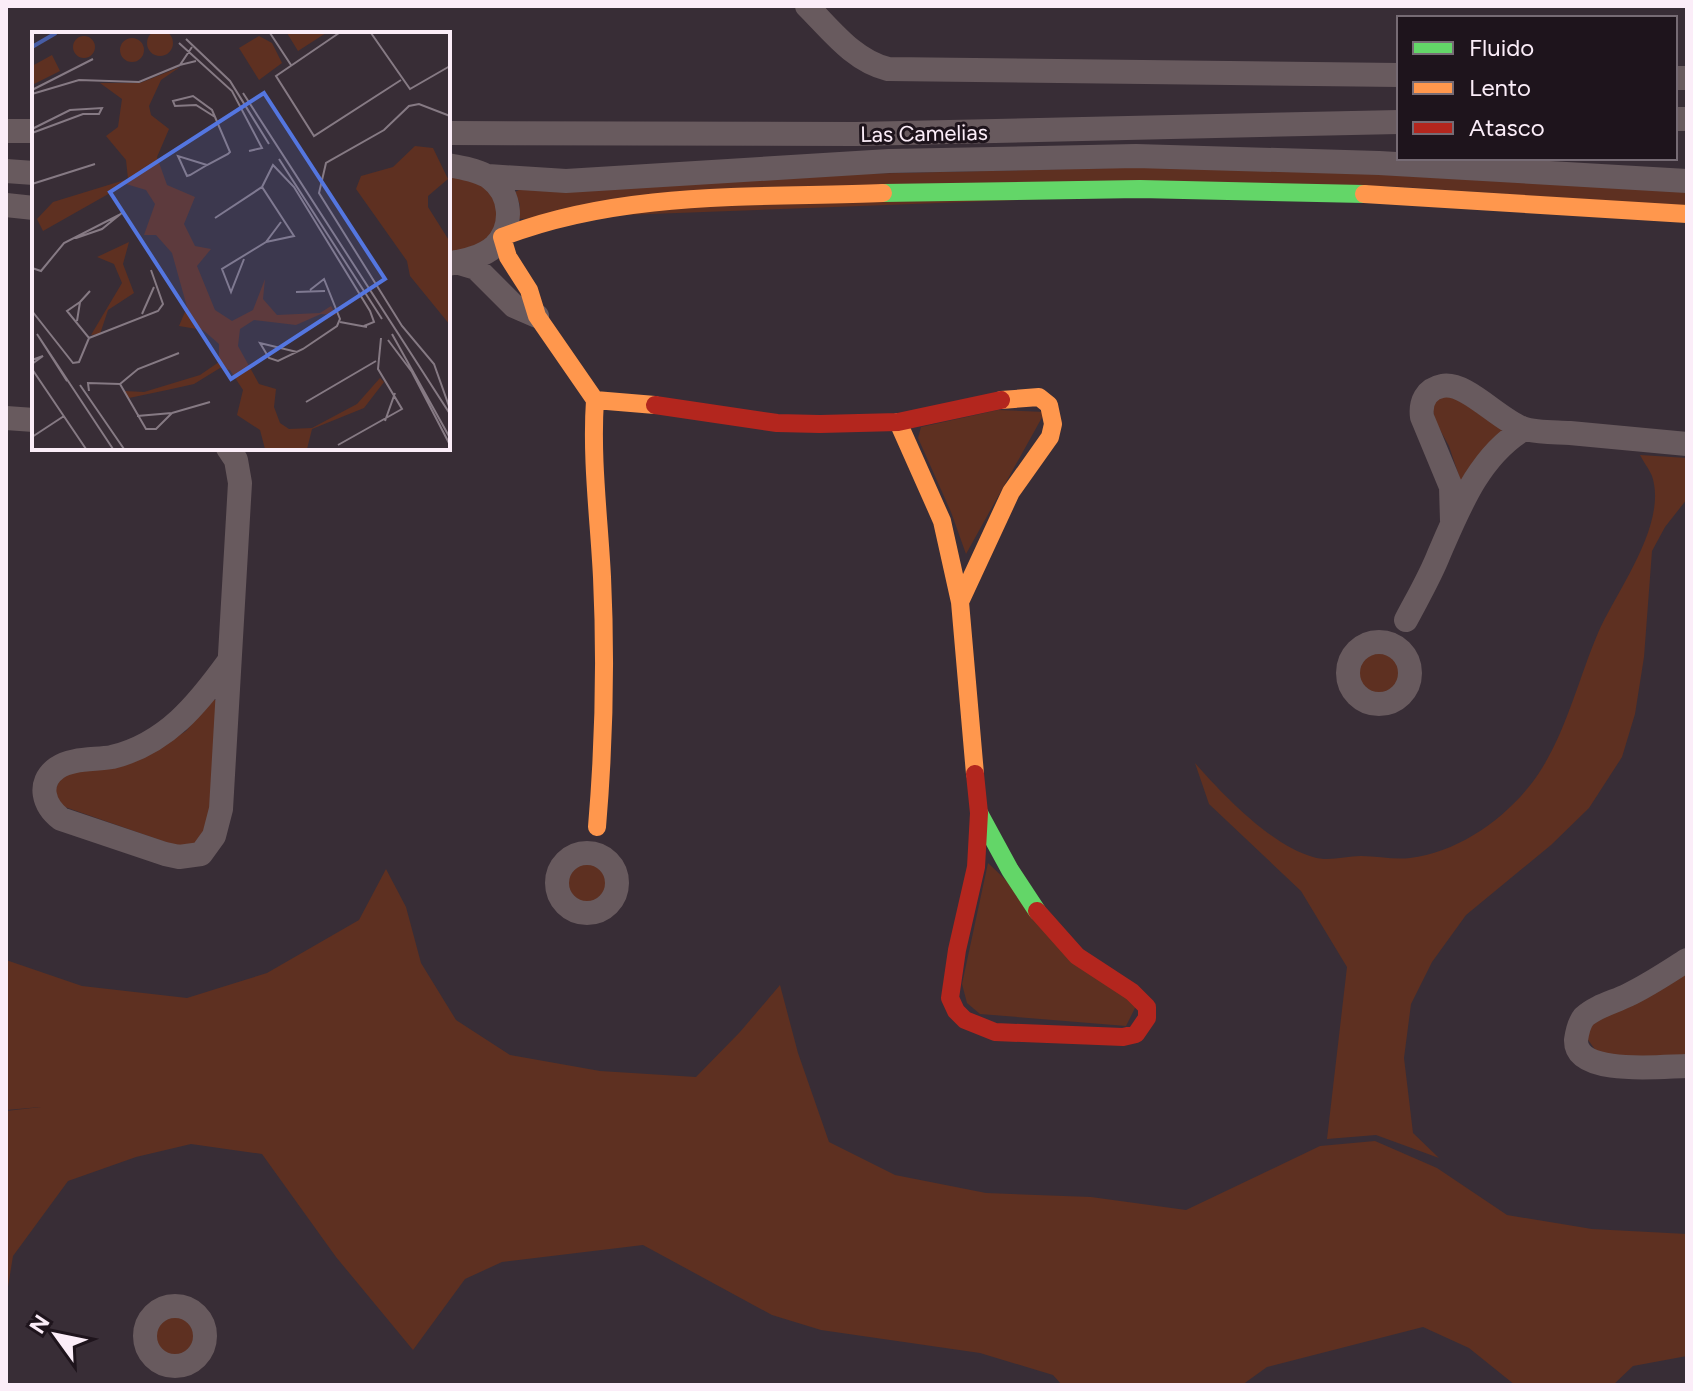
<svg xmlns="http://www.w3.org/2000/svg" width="1693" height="1391" font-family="Figtree,sans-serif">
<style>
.green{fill:#5e3021}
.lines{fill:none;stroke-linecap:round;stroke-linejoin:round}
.street{stroke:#685a5e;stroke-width:24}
.fast{stroke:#63d668;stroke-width:18}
.slow{stroke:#ff974d;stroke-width:18}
.jam{stroke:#b3261e;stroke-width:18}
.labels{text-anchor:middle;stroke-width:6;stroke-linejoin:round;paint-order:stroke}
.street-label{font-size:22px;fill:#fbedf8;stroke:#1e141c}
.inset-river{fill:none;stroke:#475da5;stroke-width:4}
.inset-road{fill:none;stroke:#867a84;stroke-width:2}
.view{fill:#5476e0;fill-opacity:0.15;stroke:#5476e0;stroke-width:4}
.inset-edge{fill:none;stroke:#fbedf8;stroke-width:4}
</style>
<rect width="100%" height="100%" fill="#382d36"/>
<path class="green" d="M 1152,167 L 1317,171 L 1687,192 L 1687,206 L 1387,186 L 517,219 L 520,205 L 515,192 L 523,188 L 767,176 Z
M 448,172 L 480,179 L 502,202 L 499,229 L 486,242 L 448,254 Z
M 1453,390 L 1504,425 L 1500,435 L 1461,482 L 1449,446 L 1435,421 L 1432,405 L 1440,394 Z
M 998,410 L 1045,412 L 966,554 L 951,512 L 918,438 L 921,427 Z
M 1640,455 L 1687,458 L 1687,499 L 1665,527 L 1652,551 L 1644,657 L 1635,714 L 1622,757 L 1589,808 L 1551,845 L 1466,915 L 1432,962 L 1411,1004 L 1404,1058 L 1413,1133 L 1439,1158 L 1376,1135 L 1327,1139 L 1347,967 L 1301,891 L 1209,804 L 1195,763 C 1223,795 1272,846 1313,857 C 1329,862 1345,856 1361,856 C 1378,856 1394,860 1410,858 C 1461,852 1511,815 1539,773 C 1567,730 1578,680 1598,633 C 1617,590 1668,524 1652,476 C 1649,469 1643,461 1640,455 Z
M1356 673a23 23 0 1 1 46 0a23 23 0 1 1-46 0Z
M 213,699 L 219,702 L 215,810 L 197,844 L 180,847 L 59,805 L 54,793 L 60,779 L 75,771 L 159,748 L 186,731 Z
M565 883a23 23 0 1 1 46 0a23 23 0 1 1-46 0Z
M 988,863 L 1137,1004 L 1126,1026 L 980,1014 L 967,1003 L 962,984 Z
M 386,869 L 406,907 L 421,963 L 456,1020 L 510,1055 L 600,1071 L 696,1077 L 740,1032 L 780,985 L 798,1053 L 829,1142 L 895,1175 L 986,1193 L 1091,1197 L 1186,1210 L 1320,1146 L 1375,1141 L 1437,1168 L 1507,1215 L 1592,1229 L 1687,1234 L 1687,1356 L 1633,1366 L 1613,1385 L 1515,1385 L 1469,1348 L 1423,1327 L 1267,1367 L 1242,1385 L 1062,1385 L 1053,1375 L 980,1353 L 821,1330 L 772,1315 L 643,1245 L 502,1262 L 465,1279 L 413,1350 L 336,1257 L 262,1154 L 191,1144 L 136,1157 L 68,1181 L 13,1256 L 6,1299 L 6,1111 L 41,1107 L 6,1110 L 6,960 L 82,986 L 187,998 L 267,973 L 359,920 Z
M 1687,970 L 1687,1058 L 1599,1055 L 1586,1037 L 1591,1025 Z
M152 1336a23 23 0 1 1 46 0a23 23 0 1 1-46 0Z"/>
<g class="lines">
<path class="street" d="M 807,6 C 831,30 854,61 888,69 L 1399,75
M 1675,78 L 1687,78
M 1675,119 L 1687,119
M 6,131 L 34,131
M 448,133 L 856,134 L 1399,122
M 448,165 C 462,168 479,170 490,178 C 512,194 514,227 495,246 C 483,257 464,261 448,264
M 6,171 L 34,173
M 488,176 L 566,181 L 889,161 L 1136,156 L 1379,163 L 1687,181
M 6,205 L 34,208
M 456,262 L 476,268 L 514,306 L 537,316
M 6,418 L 34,420
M 228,448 L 236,460 L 240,483 L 221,809 L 214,836 L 201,854 L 179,857 L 165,854 L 61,819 C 44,806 36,783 57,768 C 71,758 95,760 112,757 C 166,744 198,704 229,661
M 1452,521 L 1451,487 L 1422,417 C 1420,402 1426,389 1442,386 C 1465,381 1497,418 1522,428 C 1536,433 1555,432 1570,433 C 1609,437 1648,440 1687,444
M 1406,620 C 1417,599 1430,577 1439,554 C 1459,508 1479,456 1524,429
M1348 673a31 31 0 1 1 62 0a31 31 0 1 1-62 0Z
M557 883a30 30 0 1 1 60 0a30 30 0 1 1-60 0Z
M 1687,960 C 1668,972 1649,985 1628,995 C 1614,1002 1596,1006 1584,1017 C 1579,1023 1577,1033 1576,1040 C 1575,1077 1664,1066 1687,1066
M145 1336a30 30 0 1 1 60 0a30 30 0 1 1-60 0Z"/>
<path class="fast" d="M 883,193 L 1140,189 L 1364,194
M 979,813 L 1010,870 L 1037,911"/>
<path class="slow" d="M 1364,194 L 1687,214
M 595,400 L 537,316 L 529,290 L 508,257 L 502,237 C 623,190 756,198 883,193
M 898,422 L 942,521 L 960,602 L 975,774
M 960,602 L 1011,492 L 1050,437 L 1053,424 L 1049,405 L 1039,397 L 1001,400
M 597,827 C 604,744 606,660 602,577 C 599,518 591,459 595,400 L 655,405"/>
<path class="jam" d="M 655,405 L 777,423 L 820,424 L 898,422 L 1001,400
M 975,774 L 979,813 L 976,867 L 957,950 L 950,998 L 956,1011 L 965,1020 L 995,1032 L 1123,1037 L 1136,1034 L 1147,1018 L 1147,1007 L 1132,992 L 1077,956 L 1037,911"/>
</g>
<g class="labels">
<g class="street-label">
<text transform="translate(924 133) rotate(-1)" y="8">Las Camelias</text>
</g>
</g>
<g transform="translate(32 32)">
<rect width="418" height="418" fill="#382d36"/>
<path d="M115 11a13 13 0 1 1 26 0a13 13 0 1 1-26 0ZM 255,1 L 294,1 L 266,19 ZM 227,4 L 240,11 L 250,31 L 227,48 L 207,16 ZM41 15a11 11 0 1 1 22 0a11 11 0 1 1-22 0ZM88 18a12 12 0 1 1 24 0a12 12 0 1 1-24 0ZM 20,23 L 28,39 L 0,53 L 0,34 ZM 148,35 L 129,48 L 117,74 L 119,83 L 137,97 L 125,125 L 135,153 L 163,165 L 152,192 L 163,214 L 179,217 L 165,234 L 183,278 L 200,289 L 221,278 L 233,247 L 231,267 L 245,283 L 288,281 L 299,274 L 304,283 L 289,282 L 264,293 L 222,288 L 208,297 L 206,314 L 227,352 L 244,357 L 242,375 L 248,391 L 257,397 L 280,396 L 325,372 L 348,346 L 352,350 L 332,376 L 280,397 L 275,417 L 233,417 L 228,398 L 205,383 L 211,358 L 198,338 L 188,336 L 162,352 L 135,358 L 97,366 L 92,359 L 112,360 L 168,343 L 187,330 L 187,312 L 171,298 L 147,294 L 155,275 L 140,221 L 124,203 L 112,203 L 123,172 L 114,158 L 94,152 L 11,199 L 5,187 L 21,170 L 96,147 L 94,128 L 74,104 L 86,95 L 90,67 L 68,51 L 108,51 ZM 383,114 L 401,116 L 416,147 L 396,164 L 396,175 L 418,210 L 418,293 L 378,244 L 375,229 L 324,157 L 329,144 L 361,135 ZM 97,210 L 91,232 L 102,261 L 76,278 L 68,302 L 59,303 L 90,251 L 82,232 L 65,225 Z" fill="#5e3021"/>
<path class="inset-river" d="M 0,15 L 24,1"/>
<path class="inset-road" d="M 238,1 L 259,33M 307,1 L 244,44 L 282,104 L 369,48M 339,1 L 378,57 L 418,34M 154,7 L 198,49 L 237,112M 147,11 L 200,59 L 230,116 L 217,119M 160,15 L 148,33 L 164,29M 0,58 L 61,27M 211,61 L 418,382M 0,62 L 47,48 L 107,50 L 148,33M 418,84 L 387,72 L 377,74 L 352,98 L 294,131 L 287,161 L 370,294 L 402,332 L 418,377M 0,97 L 38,78 L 70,76 L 67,82 L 51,82 L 0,101M 247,127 L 350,287M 175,133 L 146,124 L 155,144 L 158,143 L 175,133 L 196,122 L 198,120 L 180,78 L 161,64 L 141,69 L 143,74 L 164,73 L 183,85M 0,152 L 63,132M 230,155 L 241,133 L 262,155 L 338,279 L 342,290 L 332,294M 183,186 L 230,155 L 262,204 L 234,210M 44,206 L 70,197 L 91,180M 212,227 L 199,260 L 190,237 L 234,210 L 249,190M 0,236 L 9,239 L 32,211 L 87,183M 264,260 L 293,259M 48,270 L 35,279 L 57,306 L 126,279 L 131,272 L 119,238M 0,279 L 41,331 L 47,330 L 57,306M 110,282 L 122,255M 45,289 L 48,270 L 58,259M 308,290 L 335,295M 360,302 L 418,406M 356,308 L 380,340 L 418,413M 265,320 L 228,311 L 237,326 L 246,329 L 271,317 L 305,294 L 308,287 L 292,247 L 278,258M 0,328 L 11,324 L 0,332M 0,337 L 54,417M 35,349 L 5,302 L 81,417M 88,352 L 114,397 L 124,397 L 140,381M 48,353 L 92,417M 57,359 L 56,351 L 88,352 L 106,337 L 147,321M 274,370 L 344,329M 105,384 L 140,381 L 178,370M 353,389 L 363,361M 0,405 L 32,384M 306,413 L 370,377 L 346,337 L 349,306"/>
<path class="view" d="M 232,61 L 353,247 L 199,347 L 78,160 Z"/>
<rect width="418" height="418" class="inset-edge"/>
</g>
<rect width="1693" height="1391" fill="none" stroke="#fbedf8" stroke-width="16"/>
<rect x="1397" y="16" width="280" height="144" fill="#1e141c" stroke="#766b74" stroke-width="2"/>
<rect x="1413" y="42" width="40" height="12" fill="#63d668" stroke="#766b74" stroke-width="2"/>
<text x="1469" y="56" font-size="24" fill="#fbedf8">Fluido</text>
<rect x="1413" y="82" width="40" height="12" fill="#ff974d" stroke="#766b74" stroke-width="2"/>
<text x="1469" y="96" font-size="24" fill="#fbedf8">Lento</text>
<rect x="1413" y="122" width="40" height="12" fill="#b3261e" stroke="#766b74" stroke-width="2"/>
<text x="1469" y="136" font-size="24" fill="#fbedf8">Atasco</text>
<g transform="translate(56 1335) rotate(303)" stroke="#1e141c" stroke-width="6" paint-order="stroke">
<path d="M0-6L14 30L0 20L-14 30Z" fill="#fbedf8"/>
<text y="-12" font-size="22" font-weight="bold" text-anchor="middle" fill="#fbedf8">N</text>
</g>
</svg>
